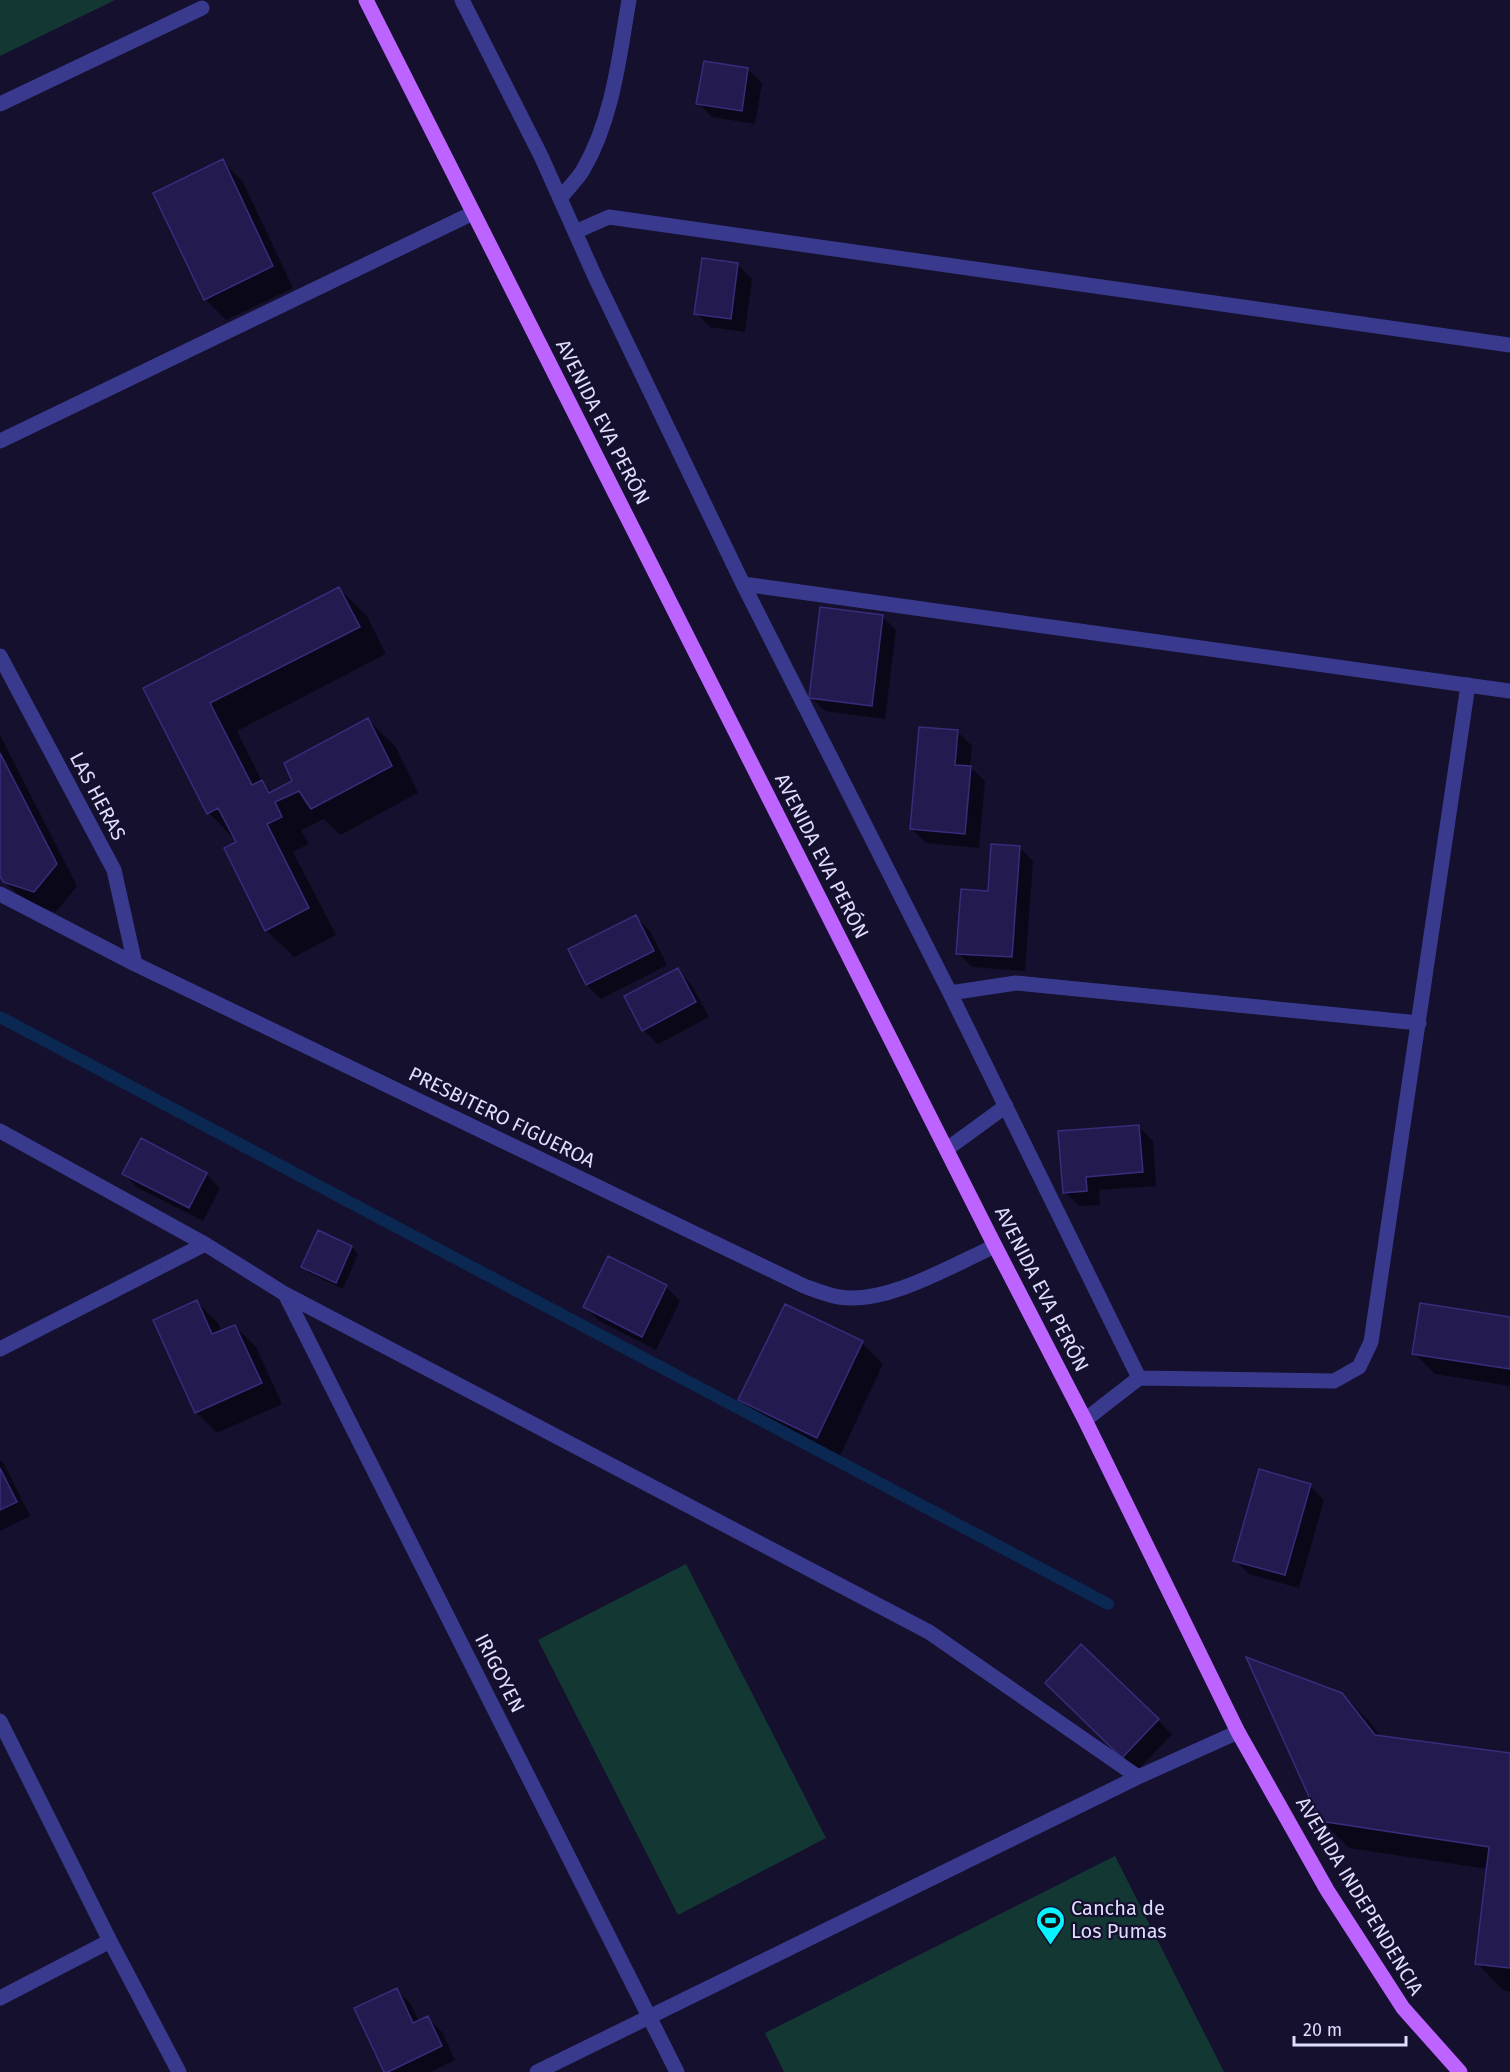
<svg xmlns="http://www.w3.org/2000/svg" width="1510" height="2072" font-family="'Fira Sans',sans-serif">
<style>
.green{fill:#133834}
.shadow{fill:#0007}
.lines{fill:none;stroke-linecap:round;stroke-linejoin:round}
.stream{stroke:#0a2852;stroke-width:12}
.building{fill:#231b4f;stroke:#382c7c;stroke-width:1.5}
.minor{stroke:#393a8e;stroke-width:15}
.major{stroke:#bd63ff;stroke-width:15}
.labels{text-anchor:middle;stroke-width:4.5;stroke-linejoin:round;paint-order:stroke}
.street-label{font-size:20px;fill:#dedcff;stroke:#14102d}
.poi-label{font-size:20px;fill:#dedcff;stroke:#14102d;text-anchor:start}
</style>
<rect width="100%" height="100%" fill="#14102d"/>
<path class="green" d="M 0,0 L 115,0 L 0,56 Z
M 686,1564 L 826,1838 L 678,1915 L 538,1640 Z
M 1115,1856 L 1224,2072 L 784,2072 L 765,2033 Z"/>
<path class="shadow" d="M 747,69 L 762,83 L 755,124 L 712,117 L 698,103 Z
M 222,161 L 243,182 L 293,288 L 226,320 L 205,299 Z
M 737,264 L 752,279 L 745,332 L 710,327 L 696,313 Z
M 339,589 L 367,616 L 386,654 L 237,731 L 263,783 L 273,793 L 294,782 L 368,720 L 396,747 L 418,793 L 340,835 L 324,819 L 301,830 L 309,844 L 293,852 L 336,935 L 294,957 L 266,930 L 238,843 L 209,813 L 145,688 Z
M 882,616 L 896,630 L 885,719 L 825,711 L 811,697 Z
M 958,732 L 972,746 L 970,767 L 985,781 L 979,848 L 926,843 L 912,829 Z
M 0,735 L 77,886 L 56,912 L 26,903 L 4,881 L 0,873 Z
M 1019,847 L 1033,861 L 1025,971 L 972,967 L 958,953 L 990,893 Z
M 636,917 L 650,931 L 667,965 L 601,999 L 587,985 L 570,950 Z
M 677,970 L 691,984 L 709,1017 L 658,1044 L 644,1030 Z
M 1139,1127 L 1153,1141 L 1156,1186 L 1099,1190 L 1100,1205 L 1079,1206 L 1065,1192 Z
M 124,1174 L 206,1174 L 220,1188 L 203,1221 L 138,1188 Z
M 318,1232 L 352,1247 L 358,1254 L 343,1289 L 309,1273 L 302,1266 Z
M 666,1287 L 680,1301 L 656,1350 L 599,1321 L 585,1307 Z
M 197,1302 L 218,1323 L 222,1332 L 235,1326 L 256,1347 L 282,1404 L 217,1433 L 196,1412 Z
M 786,1306 L 862,1343 L 883,1364 L 839,1458 L 761,1421 L 740,1400 Z
M 1510,1318 L 1510,1386 L 1435,1374 L 1414,1353 Z
M 0,1460 L 4,1464 L 30,1516 L 0,1531 Z
M 1310,1486 L 1324,1500 L 1299,1588 L 1249,1574 L 1235,1560 Z
M 1081,1646 L 1172,1734 L 1137,1771 L 1047,1683 Z
M 1342,1694 L 1370,1722 L 1381,1737 L 1510,1754 L 1510,1991 L 1504,1991 L 1477,1963 L 1488,1869 L 1349,1848 L 1321,1820 Z
M 397,1990 L 411,2004 L 419,2022 L 428,2018 L 442,2032 L 455,2060 L 431,2072 L 386,2072 Z"/>
<g class="lines">
<path class="stream" d="M 0,1017 L 1108,1604"/>
</g>
<path class="building" d="M 704,61 L 748,68 L 742,111 L 696,104 Z
M 223,159 L 273,266 L 204,300 L 153,193 Z
M 702,258 L 738,263 L 731,319 L 694,314 Z
M 339,587 L 360,627 L 210,703 L 252,785 L 262,780 L 269,793 L 292,781 L 284,763 L 368,718 L 392,766 L 311,809 L 299,791 L 275,802 L 282,817 L 267,824 L 309,908 L 265,931 L 224,848 L 236,842 L 218,808 L 207,814 L 143,688 Z
M 820,607 L 883,615 L 872,706 L 809,698 Z
M 919,727 L 958,730 L 955,765 L 971,766 L 965,834 L 910,829 Z
M 0,753 L 57,864 L 34,892 L 3,882 L 0,876 Z
M 991,844 L 1020,846 L 1012,957 L 956,954 L 961,889 L 988,891 Z
M 636,915 L 654,951 L 586,985 L 568,949 Z
M 678,968 L 696,1002 L 642,1031 L 624,996 Z
M 1139,1125 L 1143,1172 L 1086,1177 L 1087,1191 L 1063,1193 L 1058,1131 Z
M 141,1138 L 207,1173 L 189,1208 L 122,1174 Z
M 318,1230 L 352,1246 L 336,1283 L 301,1267 Z
M 608,1256 L 667,1285 L 642,1337 L 583,1307 Z
M 197,1300 L 212,1334 L 235,1325 L 262,1383 L 195,1413 L 153,1320 Z
M 1420,1303 L 1510,1317 L 1510,1369 L 1412,1354 Z
M 785,1304 L 863,1341 L 817,1438 L 738,1400 Z
M 0,1468 L 17,1502 L 0,1510 Z
M 1259,1469 L 1311,1484 L 1285,1575 L 1233,1561 Z
M 1081,1644 L 1159,1719 L 1122,1758 L 1045,1683 Z
M 1246,1657 L 1342,1693 L 1375,1735 L 1510,1753 L 1510,1968 L 1475,1964 L 1489,1847 L 1320,1821 Z
M 397,1988 L 413,2023 L 428,2016 L 442,2046 L 388,2072 L 384,2072 L 354,2008 Z"/>
<g class="lines">
<path class="minor" d="M 462,0 L 541,156 L 596,279 L 743,584 L 950,993 L 1139,1378
M 0,104 L 202,8
M 560,199 C 567,189 577,180 583,170 C 613,118 619,58 629,0
M 575,232 L 609,217 L 1510,345
M 0,441 L 473,213
M 743,584 L 1510,691
M 0,656 L 114,870 L 135,964
M 0,894 L 135,964 L 804,1286 C 815,1290 827,1295 839,1297 C 886,1305 953,1265 995,1246
M 950,993 L 1016,983 L 1419,1023
M 0,1131 L 205,1244 L 285,1294 L 929,1632 L 1138,1777 L 1238,1732
M 947,1149 L 1006,1106
M 285,1294 L 677,2072
M 0,1349 L 205,1244
M 1085,1420 L 1139,1378 L 1334,1381 L 1359,1367 L 1371,1342 L 1468,685
M 0,1721 L 110,1941 L 179,2072
M 0,1998 L 110,1941
M 537,2072 L 1138,1777"/>
<path class="major" d="M 366,0 L 995,1246 L 1085,1420 L 1238,1732 L 1327,1890 L 1403,2008 L 1460,2072"/>
</g>
<defs>
<symbol id="stadium-pin" viewBox="-11 -11 22 30"><path d="M0 17L-7.5 6A9.5 9.5 0 1 1 7.5 6Z" fill="#08f3ff" stroke="#14102d"/><path d="M0-5a6.5 5 0 1 0 0 10a6.5 5 0 1 0 0-10ZM-3.5-1.8h7v3.6h-7Z" fill="#111"/></symbol>
</defs>
<g fill-rule="evenodd">
<use href="#stadium-pin" x="1034" y="1904" width="33" height="45"/>
</g>
<g class="labels">
<g class="street-label">
<text transform="translate(603 422) rotate(63)" y="7">AVENIDA EVA PERÓN</text>
<text transform="translate(98 796) rotate(62)" y="7">LAS HERAS</text>
<text transform="translate(822 856) rotate(63)" y="7">AVENIDA EVA PERÓN</text>
<text transform="translate(502 1117) rotate(26)" y="7">PRESBITERO FIGUEROA</text>
<text transform="translate(1042 1289) rotate(63)" y="7">AVENIDA EVA PERÓN</text>
<text transform="translate(500 1673) rotate(63)" y="7">IRIGOYEN</text>
<text transform="translate(1360 1896) rotate(59)" y="7">AVENIDA INDEPENDENCIA</text>
</g>
<g class="poi-label">
<text x="1071" y="1915">Cancha de<tspan x="1071" dy="23">Los Pumas</tspan></text>
</g>
</g>
<path d="M1294 2036v9h112v-9" fill="none" stroke="#dedcff" stroke-width="3"/>
<text x="1303" y="2036" font-size="18" fill="#dedcff" stroke="#14102d" stroke-width="4.5" paint-order="stroke">20 m</text>
</svg>
